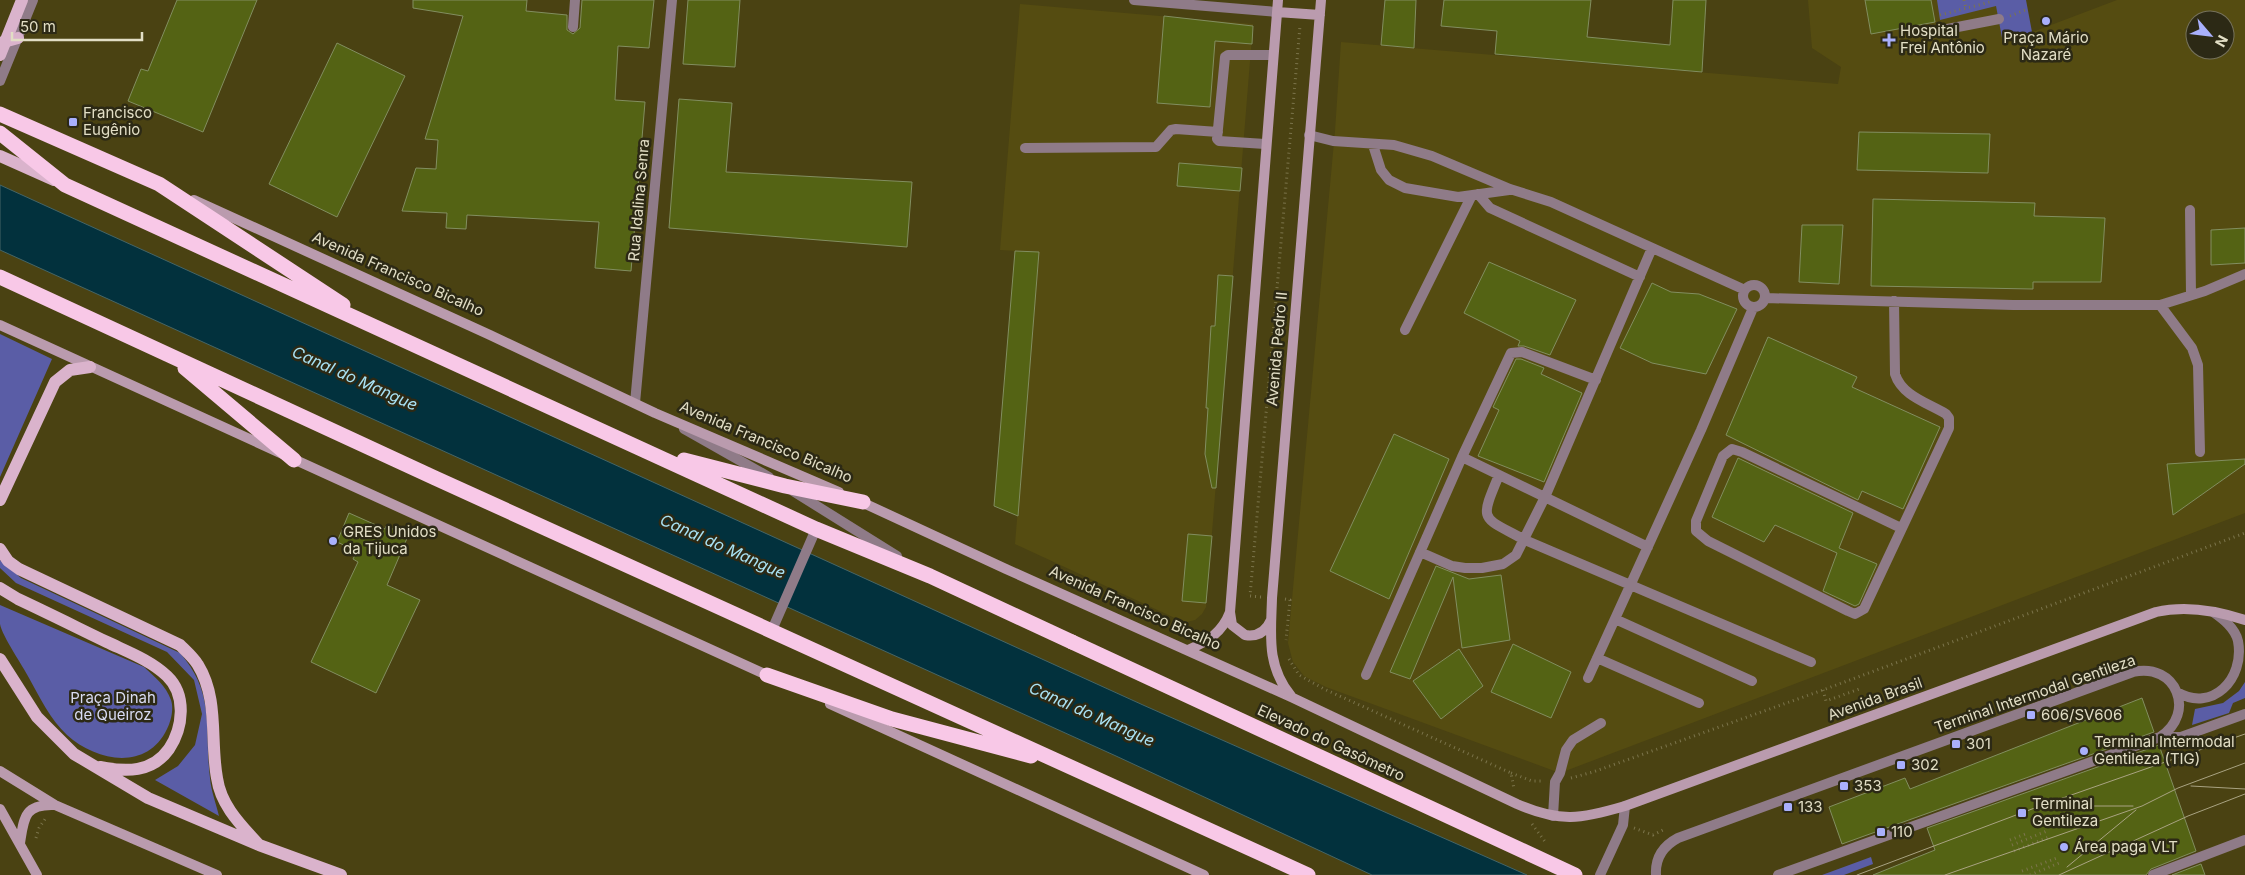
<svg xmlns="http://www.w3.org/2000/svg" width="2245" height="875" font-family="Inter,sans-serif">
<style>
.built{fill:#554c11;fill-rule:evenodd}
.green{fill:#5a5da6}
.water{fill:#02313d;stroke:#456566}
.building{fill:#546314;stroke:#828e60}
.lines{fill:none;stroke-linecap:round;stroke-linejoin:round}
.path{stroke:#7c754c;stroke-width:3;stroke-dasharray:1 4;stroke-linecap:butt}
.lane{stroke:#8f7b88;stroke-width:10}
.street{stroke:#8f7b88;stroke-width:10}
.secondary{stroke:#ba9bae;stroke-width:10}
.primary{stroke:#dab3cc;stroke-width:12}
.highway{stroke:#f8c8e7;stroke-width:15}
.tram{stroke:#a9a382;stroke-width:1}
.primary-bridge{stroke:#dab3cc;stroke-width:12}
.highway-bridge{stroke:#f8c8e7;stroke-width:15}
.poi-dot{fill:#a9b0fc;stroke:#2c2915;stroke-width:2}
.labels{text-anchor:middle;stroke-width:5;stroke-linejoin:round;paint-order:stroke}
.poi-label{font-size:15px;fill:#e2dec5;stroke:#2c2915;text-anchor:start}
.street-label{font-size:15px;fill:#e2dec5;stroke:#2c2915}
.park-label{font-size:15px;fill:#d9dcf3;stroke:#2c2915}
.water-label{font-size:16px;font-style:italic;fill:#a9e2f4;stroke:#2c2915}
</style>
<rect width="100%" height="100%" fill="#4a4212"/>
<path class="built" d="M 1808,0 L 1995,0 L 2004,43 L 2117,0 L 2245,0 L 2245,513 L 1560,773 L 1326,687 L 1304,676 L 1293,662 L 1288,643 L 1335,131 L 1341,42 L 1838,84 L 1841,67 L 1812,48 ZM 2195,20 L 2225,20 L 2225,50 L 2195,50 Z
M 1020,4 L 1253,24 L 1206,607 L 1202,614 L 1195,620 L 1187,622 L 1177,619 L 1015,544 L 1039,252 L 1000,250 Z"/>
<path class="green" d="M 1937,0 L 2026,0 L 2032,32 L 2003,43 L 1996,6 L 1940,20 Z
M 0,334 L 52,359 L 0,477 Z
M 0,560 L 21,578 L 180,653 C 216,694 204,729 210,778 C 211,791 216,803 219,816 L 155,780 L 178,766 L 195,745 L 202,714 L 194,680 L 167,652 L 16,583 L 0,568 Z
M 0,605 L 144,667 C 155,677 166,686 171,700 C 174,709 171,721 167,729 C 147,771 97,762 67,735 C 50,719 40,698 29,678 C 23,666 2,636 0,624 C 0,618 0,611 0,605 Z
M 2245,682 L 2245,698 L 2233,703 L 2229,713 L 2192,725 L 2195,709 L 2223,703 L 2239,691 Z
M 1871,857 L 1873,864 L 1844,875 L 1822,875 Z"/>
<path class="water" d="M 0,185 L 1143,705 L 1527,875 L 1372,875 L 1116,756 L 0,250 Z"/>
<path class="building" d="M 177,0 L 257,0 L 203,132 L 128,101 L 141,69 L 148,71 Z
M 413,0 L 527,0 L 526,11 L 567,15 L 567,30 L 573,34 L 580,28 L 582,0 L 654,0 L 649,48 L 618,46 L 615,100 L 645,102 L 631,271 L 595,268 L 599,222 L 467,215 L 466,229 L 446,228 L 447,213 L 402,211 L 416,168 L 436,169 L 438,140 L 425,139 L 463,16 L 413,8 Z
M 688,0 L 740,0 L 735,67 L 683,64 Z
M 1385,0 L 1416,0 L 1414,48 L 1381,45 Z
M 1444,0 L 1591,0 L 1587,37 L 1670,45 L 1673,0 L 1706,0 L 1702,72 L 1495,54 L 1497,31 L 1441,26 Z
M 1865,0 L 1931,0 L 1935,22 L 1871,34 Z
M 1164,16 L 1253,26 L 1252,44 L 1215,41 L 1210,107 L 1157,103 Z
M 337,43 L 405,76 L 337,217 L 269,184 Z
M 679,99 L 732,103 L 726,172 L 912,182 L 907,247 L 669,228 Z
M 1859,132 L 1990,134 L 1988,173 L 1857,170 Z
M 1179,163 L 1242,168 L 1240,191 L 1177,186 Z
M 1873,199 L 2035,203 L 2034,216 L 2105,218 L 2101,282 L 2033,282 L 2033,289 L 1871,286 Z
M 1802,225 L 1843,225 L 1839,284 L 1799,282 Z
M 2245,228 L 2245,263 L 2211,265 L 2211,230 Z
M 1015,251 L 1039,252 L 1018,516 L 994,506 Z
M 1489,262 L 1576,300 L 1550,355 L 1524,346 L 1518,346 L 1520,341 L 1464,313 Z
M 1218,275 L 1233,276 L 1216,488 L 1212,488 L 1205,454 L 1208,408 L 1206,408 L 1211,326 L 1215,326 Z
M 1652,283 L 1671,292 L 1699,294 L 1737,309 L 1706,374 L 1652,363 L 1620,348 Z
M 1768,337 L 1857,377 L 1852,387 L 1940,427 L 1903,509 L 1862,491 L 1858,500 L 1726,435 Z
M 1516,359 L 1521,359 L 1544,368 L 1541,374 L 1582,393 L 1544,482 L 1478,456 L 1499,410 L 1493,407 Z
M 1394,434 L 1449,459 L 1389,599 L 1330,571 Z
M 1738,458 L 1853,513 L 1839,548 L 1877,564 L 1859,604 L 1855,606 L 1823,591 L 1837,553 L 1775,525 L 1764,542 L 1712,517 Z
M 2245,459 L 2245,464 L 2173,515 L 2167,464 Z
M 349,513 L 385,529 L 386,526 L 408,536 L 387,585 L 420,600 L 376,693 L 311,662 L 358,562 L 353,559 L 357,551 L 337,542 Z
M 1188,534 L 1212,536 L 1206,603 L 1182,601 Z
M 1436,566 L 1469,579 L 1501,575 L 1510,640 L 1462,648 L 1453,577 L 1410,679 L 1390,672 Z
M 1513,644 L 1571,672 L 1551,718 L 1491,692 Z
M 1459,649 L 1483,686 L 1441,719 L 1413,681 Z
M 2142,698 L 2154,732 L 1842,844 L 1829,807 L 1905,778 L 1910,789 Z
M 2159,745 L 2196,851 L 2151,869 L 2146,875 L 1873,875 L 1935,850 L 1927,828 Z
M 2201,864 L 2205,875 L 2172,875 Z"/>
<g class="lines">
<path class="path" d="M 1964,0 L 1966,8
M 1940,15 L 1990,2 L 1990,0
M 2010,16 L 2028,9
M 1261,597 L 1250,596 L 1300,26
M 1285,599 L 1290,600 L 1286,640
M 1289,659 L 1299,675 L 1324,689 L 1511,773 L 1514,789
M 1823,690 L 1826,701 L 1862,688
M 1511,773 L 1532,781 L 1543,781
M 1571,778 L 1593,772 L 1823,690 L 2245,533
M 1532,824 L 1546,843
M 1634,828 L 1653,835 L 1663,830
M 36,838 L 39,828 L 45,819
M 2010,840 L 2028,833
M 2012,845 L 2047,831
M 2014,851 L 2049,837
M 2022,871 L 2057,858
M 2030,875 L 2059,863"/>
<path class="lane" d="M 573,27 L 575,0
M 1309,135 L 1333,141 L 1394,145 L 1432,156 L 1510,189 L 1551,202 L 1745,290
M 1265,144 L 1219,141 L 1217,139 L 1225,57 L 1228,55 L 1273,55
M 1373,145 L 1381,170 L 1389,180 L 1405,188 L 1458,197 L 1509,190
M 1025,148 L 1156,147 L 1171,130 L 1176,129 L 1218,132
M 1478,194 L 1490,208 L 1640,277
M 2190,210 L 2191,295
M1743 296a11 11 0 1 1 22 0a11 11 0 1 1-22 0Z
M 1766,298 L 2013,305 L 2160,305 L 2205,291 L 2245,274
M 1894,301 L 1895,374 C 1902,396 1928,403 1946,414 L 1949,418 L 1949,428 L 1864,609 L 1855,614 L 1848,611 L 1708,541 L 1696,531 L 1696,521 L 1723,456 L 1732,449 L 1742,452 L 1901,528
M 2160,305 L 2192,348 L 2198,365 L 2200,452
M 1405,330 L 1472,195
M 684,429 L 769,477
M 1462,457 L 1511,353 L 1522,352 L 1596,380
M 1499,475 C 1479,523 1481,516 1525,540 L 1811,662
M 793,491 L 897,556
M 1420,552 L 1452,566 L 1465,568 L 1482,568 L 1503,564 L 1516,555 L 1545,497 L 1652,248
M 1615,619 L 1752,681
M 1597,658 L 1699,703
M 1366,675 L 1462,457 L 1648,547
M 1588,678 L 1701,430 L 1753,308
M 2177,692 C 2212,713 2245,679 2238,641 C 2235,628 2223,619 2213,612
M 2160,737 L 2181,737 L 2245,714
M 1553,816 L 1555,782 L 1560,773 L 1566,750 L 1573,740 L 1601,723
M 1656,875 C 1655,858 1663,846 1678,838 L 2133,672 C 2176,662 2197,713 2160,737 L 1778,875
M 2153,875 L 2245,840"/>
<path class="street" d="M 1134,0 L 1277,12
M 1937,31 L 1999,19
M 0,81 L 33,0
M 635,403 L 672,0
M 772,630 L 816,529
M 1600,875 L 1623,825 L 1625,806"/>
<path class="secondary" d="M 1277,12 L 1320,15
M 194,200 L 490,335 L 655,413 L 839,492
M 0,325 L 771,677
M 857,500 L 1006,569 L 1291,697 L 1517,804 C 1560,823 1581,819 1625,806 L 2156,612 C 2186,605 2215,610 2245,620
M 1230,612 L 1232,625 L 1245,635 C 1257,637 1266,632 1271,620
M 1188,650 C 1208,641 1222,633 1230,612 L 1278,0
M 1291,696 C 1266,665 1271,635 1272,598 L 1321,0
M 830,704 L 1204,875
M 0,771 L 55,805 L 217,875
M 0,809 L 37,875
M 20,843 C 24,818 24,804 54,805"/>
<path class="primary" d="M 0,43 L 18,38
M 0,156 L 54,180
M 0,500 L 55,382 L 70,370 L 90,367
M 0,549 L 8,561 L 19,569 L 180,645 C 186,651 194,658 198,665 C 219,699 210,741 217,778 C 221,806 241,825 259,845
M 0,588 L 18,599 C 48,613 78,628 107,642 C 128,652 150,660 167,676 C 187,695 183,728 169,749 C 152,773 126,772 100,767
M 0,659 L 37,717 L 74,754 L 148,798 L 259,845 L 341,875"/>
<path class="highway" d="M 0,114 L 159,184 L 343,305
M 0,133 L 65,185 L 816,529 L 930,576 L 1072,642
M 0,277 L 435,478 L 1308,875
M 185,368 L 294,460
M 684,460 L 785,486 L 863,502
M 767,675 L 892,719 L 1031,756"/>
<path class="tram" d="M 2191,786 L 2245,789
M 2050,806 L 2133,806
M 2067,867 L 2136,810
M 1857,875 L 2040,806 L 2245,734
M 1945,875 L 2142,806 L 2178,788 L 2245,763
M 2059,875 L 2188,816 L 2245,794"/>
<path class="primary-bridge" d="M 0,55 L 22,0"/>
<path class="highway-bridge" d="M 1072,642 L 1575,875"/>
</g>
<g class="poi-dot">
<circle cx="2046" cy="21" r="5"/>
<path d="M1886.5 32.5h5v5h5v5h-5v5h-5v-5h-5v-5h5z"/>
<rect x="68" y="117" width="10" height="10" rx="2.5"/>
<circle cx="333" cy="541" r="5"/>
<rect x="2026" y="710" width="10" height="10" rx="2.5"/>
<rect x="1951" y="739" width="10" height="10" rx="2.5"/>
<circle cx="2084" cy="751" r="5"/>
<rect x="1896" y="760" width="10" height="10" rx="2.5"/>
<rect x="1839" y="781" width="10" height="10" rx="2.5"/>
<rect x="1783" y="802" width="10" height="10" rx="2.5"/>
<rect x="2017" y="808" width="10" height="10" rx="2.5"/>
<rect x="1876" y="827" width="10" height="10" rx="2.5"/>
<circle cx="2064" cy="847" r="5"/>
</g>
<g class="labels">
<g class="poi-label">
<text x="1900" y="36">Hospital<tspan x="1900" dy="17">Frei Antônio</tspan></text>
<text x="2046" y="43" text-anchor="middle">Praça Mário<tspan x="2046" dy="17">Nazaré</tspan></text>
<text x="83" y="118">Francisco<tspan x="83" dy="17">Eugênio</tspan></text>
<text x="343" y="537">GRES Unidos<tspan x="343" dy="17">da Tijuca</tspan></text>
<text x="2041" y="720">606/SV606</text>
<text x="2094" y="747">Terminal Intermodal<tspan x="2094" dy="17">Gentileza (TIG)</tspan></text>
<text x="1966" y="749">301</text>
<text x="1911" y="770">302</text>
<text x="1854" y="791">353</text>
<text x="2032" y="809">Terminal<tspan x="2032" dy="17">Gentileza</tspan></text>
<text x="1798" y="812">133</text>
<text x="1891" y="837">110</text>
<text x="2074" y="852">Área paga VLT</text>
</g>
<g class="street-label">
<text transform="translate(639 200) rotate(-85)" y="5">Rua Idalina Senra</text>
<text transform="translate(398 274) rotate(24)" y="5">Avenida Francisco Bicalho</text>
<text transform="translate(1277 349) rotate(-85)" y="5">Avenida Pedro II</text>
<text transform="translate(766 442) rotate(23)" y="5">Avenida Francisco Bicalho</text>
<text transform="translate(1135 608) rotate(24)" y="5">Avenida Francisco Bicalho</text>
<text transform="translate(2035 694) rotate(-19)" y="5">Terminal Intermodal Gentileza</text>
<text transform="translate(1875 699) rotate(-20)" y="5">Avenida Brasil</text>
<text transform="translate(1331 743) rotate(25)" y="5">Elevado do Gasômetro</text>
</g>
<g class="park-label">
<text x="113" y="703">Praça Dinah<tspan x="113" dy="17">de Queiroz</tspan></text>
</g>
<g class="water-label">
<text transform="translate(355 378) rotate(24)" y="6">Canal do Mangue</text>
<text transform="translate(723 546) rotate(24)" y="6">Canal do Mangue</text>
<text transform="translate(1092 714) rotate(24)" y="6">Canal do Mangue</text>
</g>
</g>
<g transform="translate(2210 35) rotate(118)"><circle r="24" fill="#2c2915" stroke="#75715b"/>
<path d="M0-4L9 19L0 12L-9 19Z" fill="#a9b0fc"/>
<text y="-8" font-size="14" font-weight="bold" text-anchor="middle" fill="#e2dec5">N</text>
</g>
<path d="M12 32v8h130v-8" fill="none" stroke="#e2dec5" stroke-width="2.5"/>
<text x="20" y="32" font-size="15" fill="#e2dec5" stroke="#2c2915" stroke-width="4" paint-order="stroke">50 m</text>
</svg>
